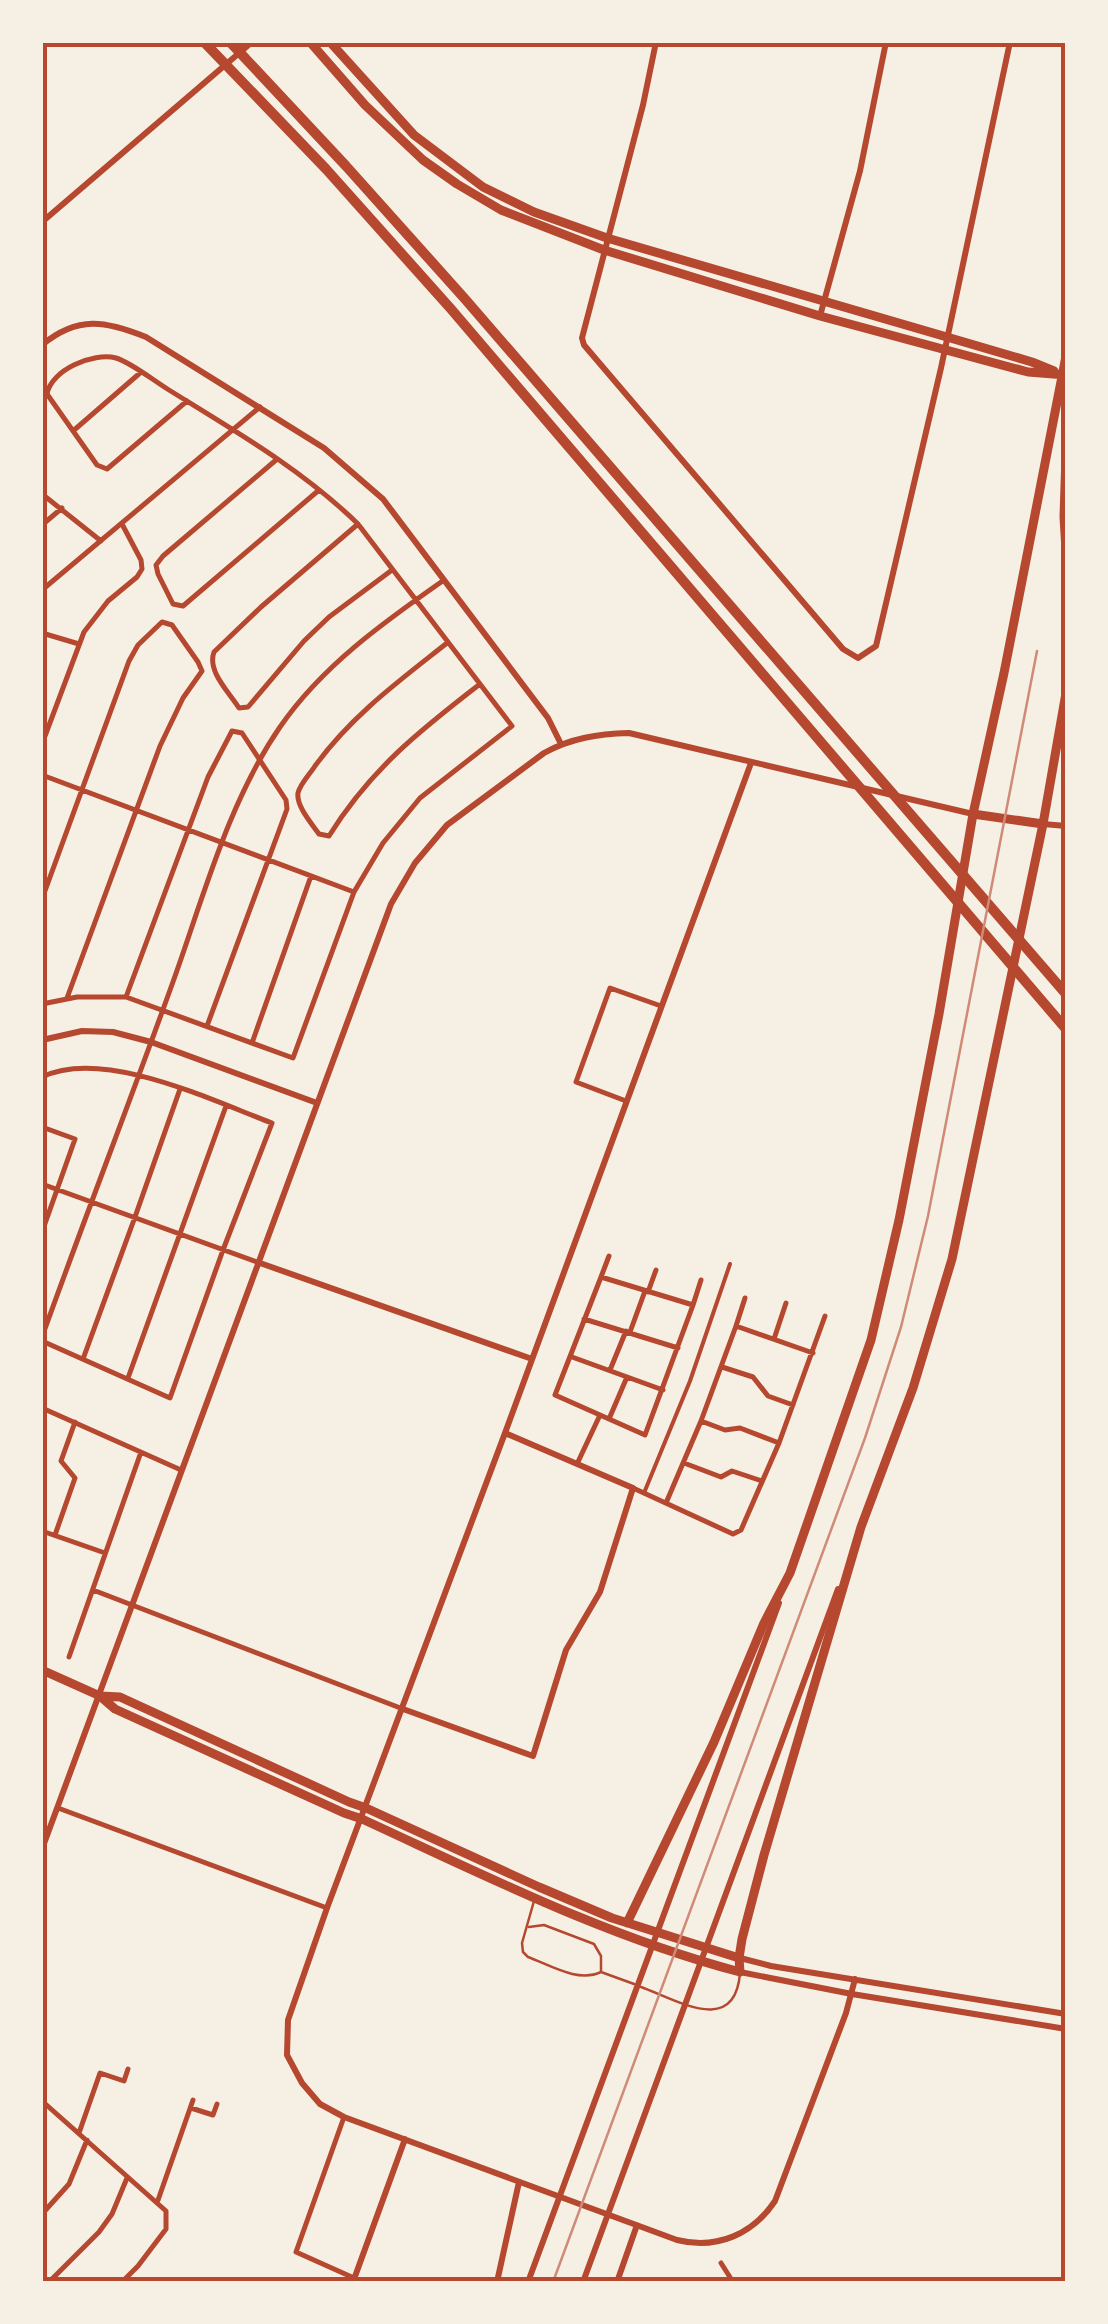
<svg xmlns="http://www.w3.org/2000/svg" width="1108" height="2324" font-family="'DejaVu Sans',sans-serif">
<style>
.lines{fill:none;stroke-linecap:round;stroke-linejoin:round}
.service{stroke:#b5482f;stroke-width:2.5}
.pedestrian{stroke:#b5482f;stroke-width:4}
.minor{stroke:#b5482f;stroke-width:5}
.tertiary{stroke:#b5482f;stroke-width:6}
.primary{stroke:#b5482f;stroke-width:9}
.motorway{stroke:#b5482f;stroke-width:10}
.rail{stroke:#cf8b77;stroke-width:2.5}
.neatline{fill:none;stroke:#b5482f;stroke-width:4}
</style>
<rect width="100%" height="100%" fill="#f6efe4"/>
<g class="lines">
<path class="service" d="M 534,1901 L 522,1943 L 523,1952 L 528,1957 C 550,1965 578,1983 601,1972 L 634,1984
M 529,1927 L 544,1925 L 594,1944 L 601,1956 L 601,1971
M 641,1987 C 677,2000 735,2037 740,1973"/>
<path class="pedestrian" d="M 644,1493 L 690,1381 L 730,1264"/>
<path class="minor" d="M 73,431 L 140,373
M 276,460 L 163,556 L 156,565 L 158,574 L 173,604 L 183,606 L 319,490
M 42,494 L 101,541
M 358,524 L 261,607 L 214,652 C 207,671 228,691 239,708 L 248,707 L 304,641 L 329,617 L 392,570
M 42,525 L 62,508
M 42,590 L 260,407
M 42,633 L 79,644
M 447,643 C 399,681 351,716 315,766 C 310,774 300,784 298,793 C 296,806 312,824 319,834 L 329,836 C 370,770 419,731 480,684
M 42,744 L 84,632 L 108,601 L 137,577 L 142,569 L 141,560 L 122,524
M 42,775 L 354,892
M 42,899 L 129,661 L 138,645 L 162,622 L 172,625 L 198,662 L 202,671 L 183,698 L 160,746 L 67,998
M 126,997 L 208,777 L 232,731 L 242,733 L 286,800 L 287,809 L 207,1026
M 42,1004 L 77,997 L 126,997 L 293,1058 L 354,892 L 383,843 L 420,798 L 512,726 L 358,524 C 303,470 235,431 169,390 C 154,381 132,363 116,358 C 93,352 51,370 47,394 L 97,465 L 107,469 L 187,401
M 252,1043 L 311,876
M 42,1077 C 103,1047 213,1101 272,1123 L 223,1250 L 170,1398 L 42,1341
M 626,1101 L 576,1082 L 610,988 L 661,1006
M 42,1127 L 75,1139 L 42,1232
M 42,1184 L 260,1263
M 601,1277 L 609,1256
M 648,1292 L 656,1270
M 693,1305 L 701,1280
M 584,1319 L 678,1348
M 736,1326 L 745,1298
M 630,1332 L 645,1291
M 42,1337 C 85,1217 131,1099 174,979 C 204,895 229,801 280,727 C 322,666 384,622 444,580
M 774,1339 L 786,1303
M 572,1357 L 663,1390
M 83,1359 L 135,1217 L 180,1089
M 722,1367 L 753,1377 L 768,1396 L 793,1405
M 610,1370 L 626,1331
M 128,1378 L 226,1106
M 42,1408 L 181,1470
M 609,1419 L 627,1377
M 701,1421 L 725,1430 L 740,1428 L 779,1443
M 684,1463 L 721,1477 L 732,1471 L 762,1481
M 577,1464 L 600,1415 L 645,1435 L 693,1305 L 601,1277 L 555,1395 L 600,1415
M 633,1488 L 733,1534 L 741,1530 L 779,1443 L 825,1316
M 666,1503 L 701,1421 L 736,1326 L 813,1353
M 42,1531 L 105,1553
M 55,1535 L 75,1478 L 61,1461 L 75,1422
M 93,1590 L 403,1709
M 69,1657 L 141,1452
M 58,1808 L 327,1908
M 42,2101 L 166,2211 L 166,2229 L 138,2266 L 122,2282
M 191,2108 L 213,2115 L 217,2104
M 344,2117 L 296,2252 L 354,2278
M 79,2133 L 100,2073 L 124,2081 L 128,2069
M 157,2203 L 193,2100
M 42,2214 L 69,2184 L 87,2140
M 721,2263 L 733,2282
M 49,2282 L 99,2232 L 112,2214 L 127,2178"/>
<path class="tertiary" d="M 656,42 L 643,105 L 582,338 L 584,345 L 843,649 L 858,658 L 876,646 L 941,368 L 1010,42
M 42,222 L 252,42
M 820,316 L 860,171 L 886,42
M 42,345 C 78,315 106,321 146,337 L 324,448 L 383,499 L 548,718 L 561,744
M 751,763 L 505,1433 L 327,1908 L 288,2020 L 287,2055 L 302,2083 L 320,2104 L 344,2117 L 677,2240 C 717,2250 753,2234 775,2201 L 846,2013 L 855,1979
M 1043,824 L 1066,826
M 42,1040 L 82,1031 L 113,1032 L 151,1042 L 317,1103
M 260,1263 L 532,1359
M 403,1709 L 533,1756 L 566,1650 L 600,1592 L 633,1488 L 505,1433
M 42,1849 L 391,904 L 415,863 L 447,825 L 544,753 C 571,738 598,734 629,733 L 973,814
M 740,1958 L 771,1966 L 1066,2014
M 740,1972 L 852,1994 L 1066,2029
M 353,2282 L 405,2139
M 497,2282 L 519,2182
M 528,2282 L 779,1603
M 583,2282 L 838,1589
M 617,2282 L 637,2225"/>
<path class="primary" d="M 310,42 L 365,105 L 423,160 L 457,184 L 501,210 L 604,250 L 820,316 L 1028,372 L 1066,375
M 330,42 L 414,135 L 483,187 L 534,212 L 607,238 L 964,342 L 1032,362 L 1054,371
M 1066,455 L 1064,517 L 1066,550
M 973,814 L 1043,824
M 42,1670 L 100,1696 L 115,1709 L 344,1813 L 362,1819 C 486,1876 607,1937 740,1972 L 739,1958 L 742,1939 L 764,1855 L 861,1527 L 913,1388 L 952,1259 L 1043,824 L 1066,693
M 100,1696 L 120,1697 L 349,1802 L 366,1808 L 539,1887 L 612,1918 L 739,1958
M 627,1923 L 714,1742 L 764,1623 L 790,1573 L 871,1340 L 899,1220 L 939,1014 L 973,814 L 1004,673 L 1066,356"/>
<path class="motorway" d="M 204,42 L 326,169 L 451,309 L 1066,1029
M 230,42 L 346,166 L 465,299 L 1066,994"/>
<path class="rail" d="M 553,2282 L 865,1438 L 901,1327 L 928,1216 L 1037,651"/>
</g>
<rect width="1108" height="2324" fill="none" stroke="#f6efe4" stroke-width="90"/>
<rect x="45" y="45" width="1018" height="2234" class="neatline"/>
</svg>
